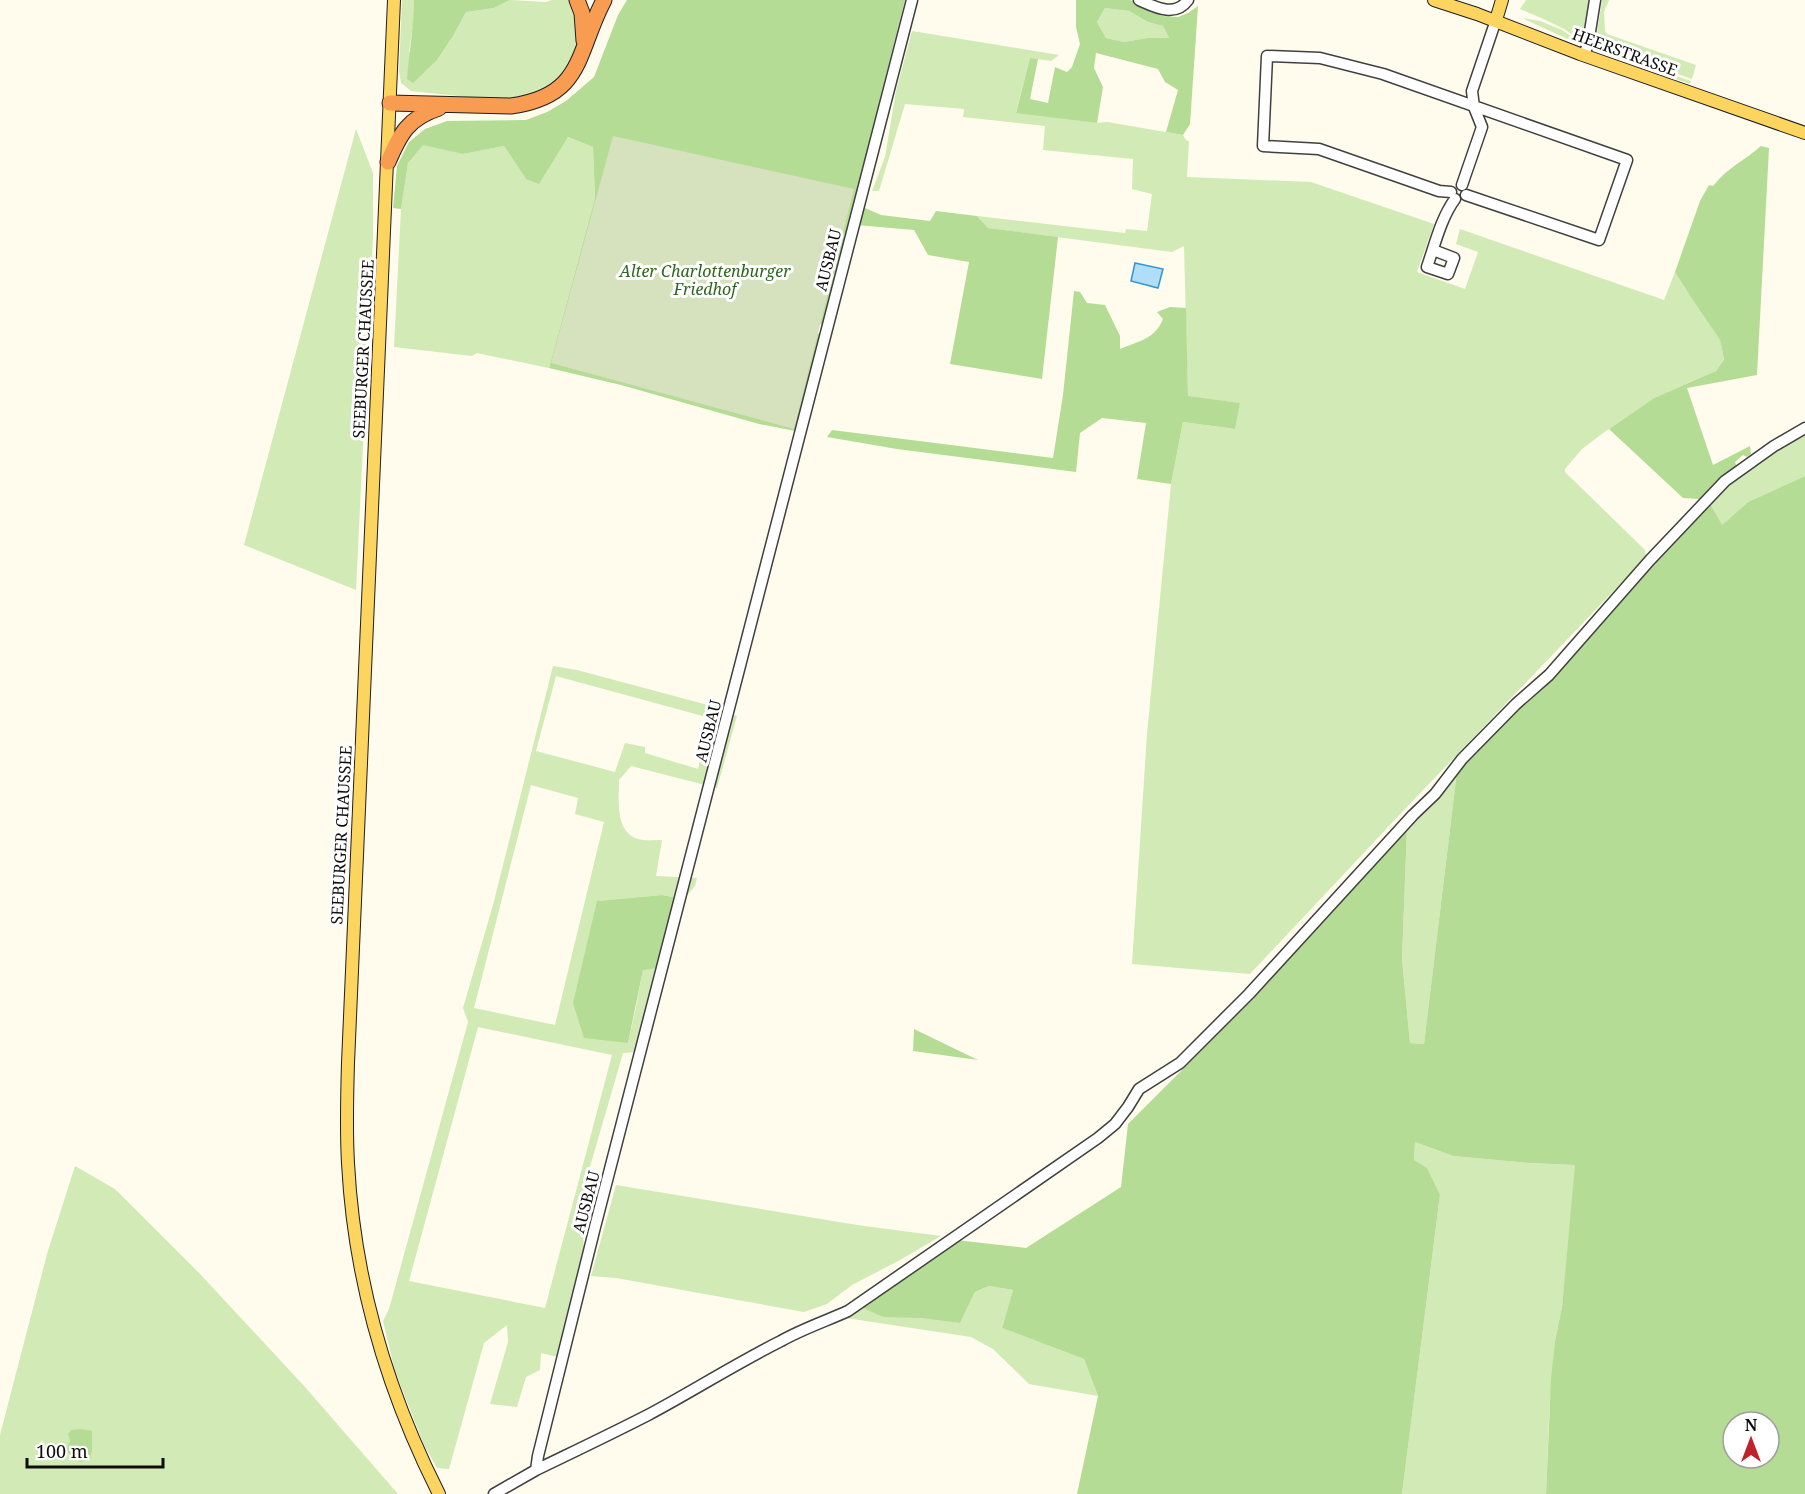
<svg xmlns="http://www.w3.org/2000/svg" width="1805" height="1494" font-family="'Noto Serif',serif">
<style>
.green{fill:#d2eab6;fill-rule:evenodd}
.forest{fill:#b5dc95;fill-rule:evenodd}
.cemetery{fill:#d6e1be}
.water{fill:#b0def8;stroke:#3595d1;stroke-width:1.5}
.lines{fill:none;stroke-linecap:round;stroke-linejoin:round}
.minor-casing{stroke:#404040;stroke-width:13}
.major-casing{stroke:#1e1e1e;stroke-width:14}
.highway-casing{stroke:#1e1e1e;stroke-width:17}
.minor{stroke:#fff;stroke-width:10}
.major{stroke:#fcd460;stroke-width:12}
.highway{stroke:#f89c52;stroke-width:15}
.labels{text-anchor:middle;stroke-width:6;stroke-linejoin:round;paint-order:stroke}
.street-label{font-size:16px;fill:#0d0d0d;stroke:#fff}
.park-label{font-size:16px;font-style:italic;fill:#2c671c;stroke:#fff}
</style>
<rect width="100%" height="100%" fill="#fffbed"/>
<path class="green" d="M 402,0 L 414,0 L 414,18 L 409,52 L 437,60 L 453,36 L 466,12 L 494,8 L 510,0 L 546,2 L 552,0 L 573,0 L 579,44 L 574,59 L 553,85 L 538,94 L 520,98 L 487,99 L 411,91 L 401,83 L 399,71 Z
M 1526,0 L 1590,0 L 1584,39 C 1575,39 1570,32 1562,28 C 1549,21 1534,15 1520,9 Z
M 1602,0 L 1609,0 L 1604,12 L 1605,31 L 1607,34 L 1696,65 L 1692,79 L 1595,45 L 1594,39 L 1596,39 Z
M 1105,8 L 1129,11 L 1148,22 L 1163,26 L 1169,38 L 1147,38 L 1124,42 L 1106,38 L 1097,22 Z
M 1522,18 L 1540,21 L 1562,30 L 1580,42 L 1574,42 Z
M 912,31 L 1059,55 L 1051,61 L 1030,58 L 1016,112 L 1097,123 L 1107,122 L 1183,135 L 1186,140 L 1189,141 L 1187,177 L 1311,182 L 1434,224 L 1417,272 L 1465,289 L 1478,252 L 1456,244 L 1460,229 L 1664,300 L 1675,272 L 1692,299 L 1720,340 L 1724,358 L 1716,371 L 1654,398 L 1603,433 L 1582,449 L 1565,469 L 1565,472 L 1645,550 L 1646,557 L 1403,811 L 1250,974 L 1132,964 L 1147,734 L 1171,484 L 1183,422 L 1234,429 L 1240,403 L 1188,397 L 1184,246 L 1172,252 L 988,228 L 977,216 L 1125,233 L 1126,229 L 1147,231 L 1152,194 L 1132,189 L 1133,159 L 1043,150 L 1045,126 L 963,117 L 964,109 L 905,104 L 879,191 L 872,191 L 885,157 L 896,91 Z
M 1594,48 L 1691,81 L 1690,84 L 1599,52 Z
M 356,129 L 373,173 L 373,236 L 356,590 L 244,545 Z
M 568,137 L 593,147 L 595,198 L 549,368 L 477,353 L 472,356 L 394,347 L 401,209 L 408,163 L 423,144 L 463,154 L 504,146 L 526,179 Z
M 1805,432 L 1805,476 L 1748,502 L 1721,526 L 1709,502 L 1732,479 Z
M 553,666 L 577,670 L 704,704 L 737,716 L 717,788 L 631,766 L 619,780 C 619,801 614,836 643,840 C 649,841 656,840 662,840 L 656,876 L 697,878 L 695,886 L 684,899 L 662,895 L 597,901 L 628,1043 L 636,1007 L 643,969 L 658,968 L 635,1052 L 623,1053 L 587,1177 L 582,1216 L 584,1251 L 558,1357 L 541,1353 L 540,1370 L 526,1377 L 517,1407 L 490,1404 L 508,1342 L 507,1325 L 484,1343 L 449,1469 L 437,1468 L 424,1445 L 395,1371 L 383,1321 L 389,1309 L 468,1022 L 463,1008 L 493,905 ZM 556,676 L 710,718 L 698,769 L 645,753 L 645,747 L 625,743 L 615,772 L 536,751 ZM 531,785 L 578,798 L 575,814 L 604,822 L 555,1025 L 474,1008 ZM 478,1027 L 612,1055 L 545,1308 L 409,1281 Z
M 1457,771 L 1424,1044 L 1410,1043 L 1402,959 L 1407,828 Z
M 1415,1142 L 1453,1156 L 1529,1163 L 1576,1165 L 1562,1307 L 1555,1341 L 1549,1417 L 1546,1494 L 1402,1494 L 1440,1195 L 1414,1160 Z
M 75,1166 L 115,1189 L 200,1274 L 305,1387 L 398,1494 L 0,1494 L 0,1435 L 47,1254 Z
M 616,1185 L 857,1225 L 941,1236 L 900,1260 L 852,1285 L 827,1304 L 804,1312 L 616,1278 L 591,1276 Z
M 989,1286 L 1013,1290 L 1002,1328 L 1084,1359 L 1098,1396 L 1029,1384 L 993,1349 L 971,1337 L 846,1318 L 859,1306 L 960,1323 L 975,1292 Z"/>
<path class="forest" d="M 414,0 L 510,0 L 494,8 L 466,12 L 453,36 L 437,60 L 413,83 L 407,79 C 409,52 414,26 414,0 Z
M 627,0 L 905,0 L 823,325 L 773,311 L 802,329 L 820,334 L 795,431 L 759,424 L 621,385 L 549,368 L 595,198 L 593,147 L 568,137 L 539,184 L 526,179 L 504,146 L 463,154 L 423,145 L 408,163 L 401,209 L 393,208 L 397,166 L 409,142 L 425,129 L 447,121 L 526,120 L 547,112 L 566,101 L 594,77 L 618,15 Z
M 1076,0 L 1130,0 L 1162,16 L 1178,17 L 1188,13 L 1198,6 L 1190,124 L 1183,135 L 1166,132 L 1178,90 L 1165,82 L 1158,69 L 1096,53 L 1094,68 L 1103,87 L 1097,123 L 1016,113 L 1030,58 L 1038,59 L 1030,99 L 1048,103 L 1055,67 L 1067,72 L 1072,67 L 1080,44 L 1076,27 ZM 1105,8 L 1129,11 L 1148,22 L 1163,26 L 1169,38 L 1147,38 L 1124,42 L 1106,38 L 1097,22 Z
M 1761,146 L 1769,148 L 1757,375 L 1687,388 L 1713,465 L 1750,446 L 1751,454 L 1747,457 L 1743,455 L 1735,462 L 1737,467 L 1708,494 L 1699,499 L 1683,498 L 1609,429 L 1654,398 L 1716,371 L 1724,359 L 1720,340 L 1692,299 L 1675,272 L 1700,201 L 1709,185 L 1713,186 C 1728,167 1744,161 1761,146 Z
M 863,207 L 881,215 L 930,221 L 936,211 L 977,216 L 988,228 L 1058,237 L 1042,379 L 950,364 L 969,262 L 928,255 L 914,230 L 857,225 Z
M 1074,291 L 1080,292 L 1087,303 L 1105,305 L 1120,336 L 1120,349 C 1139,341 1155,339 1163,319 L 1157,312 L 1170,307 L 1186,308 L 1188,396 L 1240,403 L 1235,429 L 1183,422 L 1171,484 L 1137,479 L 1146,423 L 1102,418 L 1080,433 L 1076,472 L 897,449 L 827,437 L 832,430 L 1053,458 L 1063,395 Z
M 1805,476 L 1805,1494 L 1546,1494 L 1551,1379 L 1555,1341 L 1562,1307 L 1575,1165 L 1529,1163 L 1453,1156 L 1415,1142 L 1414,1160 L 1427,1168 L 1440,1195 L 1402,1494 L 1077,1494 L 1098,1396 L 1084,1359 L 1002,1328 L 1013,1290 L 989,1286 L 975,1292 L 960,1323 L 922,1318 L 883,1317 L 859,1306 L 956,1240 L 1026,1248 L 1121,1187 L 1128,1124 L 1254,998 L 1407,828 L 1402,959 L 1410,1043 L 1424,1044 L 1457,771 L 1709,502 L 1722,525 L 1748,502 ZM 1733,1422 L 1769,1422 L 1769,1458 L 1733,1458 Z
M 662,895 L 684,899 L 658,968 L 643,970 L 628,1043 L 584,1038 L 573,1003 L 597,901 Z
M 914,1029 L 978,1060 L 913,1051 Z
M 80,1429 L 92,1431 L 92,1450 L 90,1459 L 80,1462 L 66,1451 L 70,1441 L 68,1434 L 71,1430 Z"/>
<path class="cemetery" d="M 613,136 L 854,189 L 794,429 L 551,363 Z"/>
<path class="water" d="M 1135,263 L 1163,269 L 1158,288 L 1131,281 Z"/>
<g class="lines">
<defs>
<path id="minor" d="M 1139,0 C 1155,7 1175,18 1188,0
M 1584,55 L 1588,44 L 1595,0
M 1462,185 L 1482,127 L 1474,107 L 1472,91 L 1496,20
M 1451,192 L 1439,191 L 1319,149 L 1263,146 L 1267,56 L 1320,58 L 1383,74 L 1627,160 L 1599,240 L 1466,195
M 1433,250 L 1454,258 L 1448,274 L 1427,267 C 1435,244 1441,218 1455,199
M 536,1470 C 573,1452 611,1434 648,1415 C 693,1391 735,1364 781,1341 C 802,1329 826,1321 848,1311 L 1098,1138 L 1115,1124 L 1128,1107 L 1139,1089 L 1180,1063 L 1249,994 L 1413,815 L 1435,794 L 1462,759 L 1516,704 L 1549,675 L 1650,560 L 1725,481 L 1774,446 L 1805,428
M 494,1494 L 536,1470 L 538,1456 L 595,1227 L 912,0"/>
<path id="major" d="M 394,0 L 348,1063 C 347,1096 346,1129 348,1163 C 354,1279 387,1391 439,1494
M 1434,0 L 1477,14 L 1580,54 L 1805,133
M 1496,20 L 1502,0"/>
<path id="highway" d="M 577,0 L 582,13 L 584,41
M 390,103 L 511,106 C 584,96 576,53 604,0
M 388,162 C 400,134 408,118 439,108"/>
</defs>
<use href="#minor" class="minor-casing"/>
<use href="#major" class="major-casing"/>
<use href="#highway" class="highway-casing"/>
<use href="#minor" class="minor"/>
<use href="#major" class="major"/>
<use href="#highway" class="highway"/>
</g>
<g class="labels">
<g class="street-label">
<text transform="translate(1625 52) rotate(20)" y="6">HEERSTRASSE</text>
<text transform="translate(828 260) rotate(-76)" y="6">AUSBAU</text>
<text transform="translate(363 349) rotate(-87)" y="6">SEEBURGER CHAUSSEE</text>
<text transform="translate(708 731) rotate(-76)" y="6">AUSBAU</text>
<text transform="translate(341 835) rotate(-87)" y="6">SEEBURGER CHAUSSEE</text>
<text transform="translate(586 1202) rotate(-75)" y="6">AUSBAU</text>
</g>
<g class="park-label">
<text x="705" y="277">Alter Charlottenburger<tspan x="705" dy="18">Friedhof</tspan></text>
</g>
</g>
<g transform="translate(1751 1440)"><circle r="28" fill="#ffffff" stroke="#9e9e9e" stroke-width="1.5"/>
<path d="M0-4.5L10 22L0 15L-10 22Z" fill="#c1212b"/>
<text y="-9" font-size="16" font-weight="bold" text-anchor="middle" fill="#0d0d0d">N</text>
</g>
<path d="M27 1458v9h136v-9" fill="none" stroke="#0d0d0d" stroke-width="3"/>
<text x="36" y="1458" font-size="18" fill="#0d0d0d" stroke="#ffffff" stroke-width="4.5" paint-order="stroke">100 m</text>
</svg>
